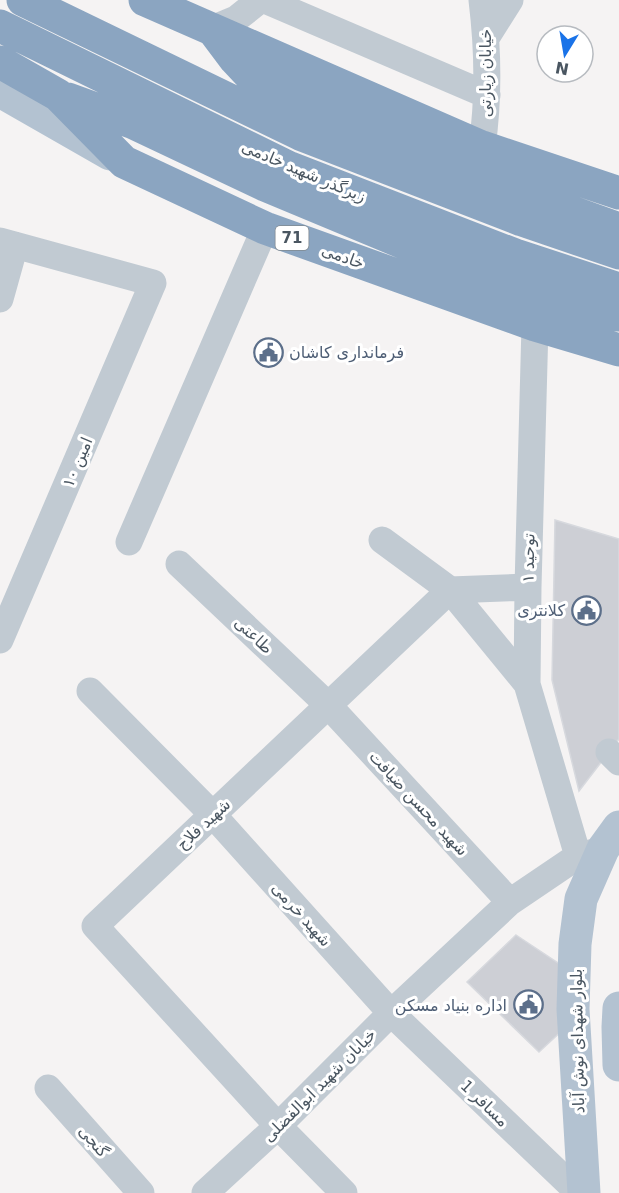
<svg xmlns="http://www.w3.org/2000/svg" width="619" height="1193" font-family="'DejaVu Sans','Noto Sans Arabic',sans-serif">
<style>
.building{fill:#cdcfd5;stroke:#d7d9de;stroke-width:1.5}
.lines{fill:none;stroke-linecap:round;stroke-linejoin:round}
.minor{stroke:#c1cad2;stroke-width:27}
.major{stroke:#b3c2d1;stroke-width:33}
.highway{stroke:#8ba5c1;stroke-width:33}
.labels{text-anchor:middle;stroke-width:6;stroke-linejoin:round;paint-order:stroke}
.shield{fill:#fff;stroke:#808990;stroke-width:1.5}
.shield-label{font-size:15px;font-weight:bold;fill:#4a5661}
.street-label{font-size:16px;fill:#4a5661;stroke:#fff}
.service-label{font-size:16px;fill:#4e5e75;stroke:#fff;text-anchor:end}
</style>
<rect width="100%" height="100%" fill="#f5f3f3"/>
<path class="building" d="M 555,520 L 619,539 L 619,739 L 579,791 L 552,680 Z
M 516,935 L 564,967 L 566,1027 L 539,1052 L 467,982 Z"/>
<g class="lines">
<path class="minor" d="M 265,0 L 487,95
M 482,0 C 488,49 489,98 482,147
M 212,29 L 236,19 L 260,0
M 486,38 L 510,0
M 0,241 L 153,283 L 0,640
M 0,299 L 15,245
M 535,325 L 528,587 L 527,684 L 578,856
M 382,540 L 450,590 L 527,684
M 129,542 L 265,228
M 179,564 L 328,705 L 510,902
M 90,691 L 213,815 L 391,1013 L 579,1193
M 609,752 L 619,762
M 48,1088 L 141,1193
M 205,1193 L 278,1126 L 391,1013 L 510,902 L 578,856 L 594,852
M 344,1193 L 278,1126 L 95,926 L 450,590 L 528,587"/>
<path class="major" d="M 0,91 L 110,154
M 619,1008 L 618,1027 L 619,1065
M 584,1193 L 573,1009 L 575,944 L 581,899 L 603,849 L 619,827"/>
<path class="highway" d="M 23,0 L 300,134 L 522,220 L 619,253
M 145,0 L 482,147 L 619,193
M 0,26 L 290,168 L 515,255 L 619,289
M 214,31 L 235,59 L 250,75 L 367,131 L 519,193 L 619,229
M 0,62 L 58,95 L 124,162 L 265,228 L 535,325 L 619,350
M 68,99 L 134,123 L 265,185 L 469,270 L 588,313 L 619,315"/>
</g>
<defs>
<symbol id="civic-ring" viewBox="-11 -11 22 22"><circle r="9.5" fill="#fff" stroke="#5c6f8a" stroke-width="1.5"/><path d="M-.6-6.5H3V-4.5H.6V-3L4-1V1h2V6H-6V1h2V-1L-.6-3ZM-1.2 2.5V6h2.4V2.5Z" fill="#5c6f8a"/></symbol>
</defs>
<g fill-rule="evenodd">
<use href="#civic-ring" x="252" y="336" width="33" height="33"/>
<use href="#civic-ring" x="570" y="594" width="33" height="33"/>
<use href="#civic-ring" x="512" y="988" width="33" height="33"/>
</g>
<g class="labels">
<rect class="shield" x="275.5" y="226" width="33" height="24" rx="4.5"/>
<g class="shield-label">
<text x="292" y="243">71</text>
</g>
<g class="street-label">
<text transform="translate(485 73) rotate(-90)" y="6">خیابان زیارتی</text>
<text transform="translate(304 171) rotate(23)" y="6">زیرگذر شهید خادمی</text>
<text transform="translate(343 256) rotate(20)" y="6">خادمی</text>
<text transform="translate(77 462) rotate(-67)" y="6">امین ۱۰</text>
<text transform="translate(528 558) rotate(-89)" y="6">توحید ۱</text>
<text transform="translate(254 635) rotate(43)" y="6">طاعتی</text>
<text transform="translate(419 803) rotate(47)" y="6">شهید محسن ضیافت</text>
<text transform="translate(203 824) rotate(-43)" y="6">شهید فلاح</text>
<text transform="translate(302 914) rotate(48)" y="6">شهید خرمی</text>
<text transform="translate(577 1041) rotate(-91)" y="6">بلوار شهدای نوش آباد</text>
<text transform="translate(319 1085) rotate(-45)" y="6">خیابان شهید ابوالفضلی</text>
<text transform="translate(485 1103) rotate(44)" y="6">مسافر 1</text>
<text transform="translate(94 1141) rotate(49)" y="6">گنجی</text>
</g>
<g class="service-label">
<text x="289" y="358" text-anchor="start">فرمانداری کاشان</text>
<text x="565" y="616">کلانتری</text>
<text x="507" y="1011">اداره بنیاد مسکن</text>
</g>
</g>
<g transform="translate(565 54) rotate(191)"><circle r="28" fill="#ffffff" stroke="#b7bbc0" stroke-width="1.5"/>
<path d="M0-4.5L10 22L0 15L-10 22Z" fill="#1a73e8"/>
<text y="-9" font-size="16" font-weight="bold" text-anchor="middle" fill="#4a5661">N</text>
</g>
</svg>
